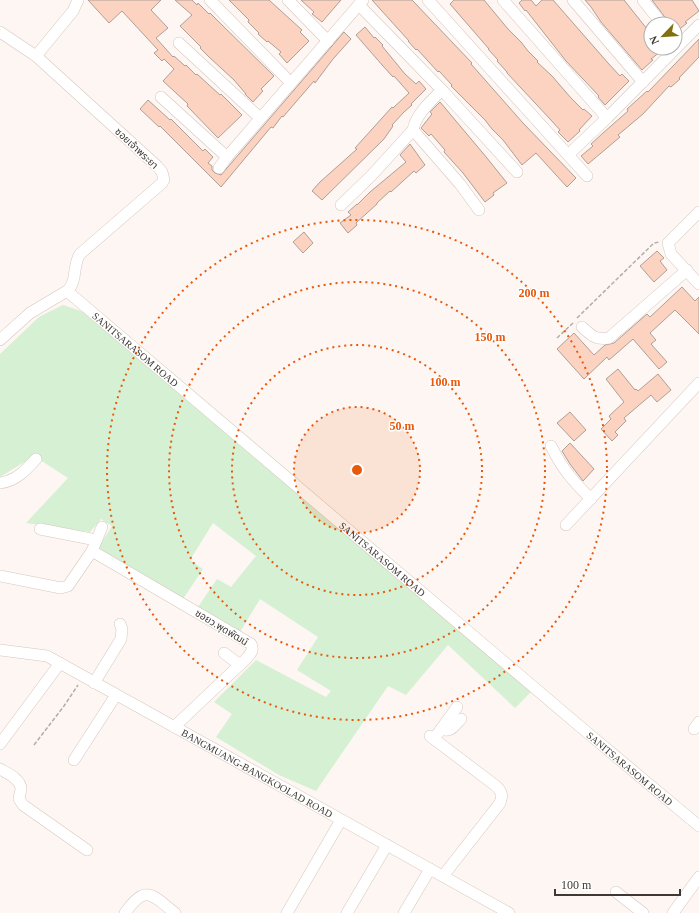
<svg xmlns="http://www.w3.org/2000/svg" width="699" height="913" font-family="'Times New Roman','Noto Sans Thai',serif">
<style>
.green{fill:#d5f0d2}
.building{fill:#fbd3c0;stroke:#af9f97}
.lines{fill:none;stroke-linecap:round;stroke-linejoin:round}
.minor-casing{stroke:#d7c6be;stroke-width:12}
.path{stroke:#b3aca8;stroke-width:1.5;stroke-dasharray:4 2;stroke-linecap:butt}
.minor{stroke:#fff;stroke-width:11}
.ring{fill:none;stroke:#e8590c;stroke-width:2;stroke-dasharray:2 4}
.labels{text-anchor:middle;stroke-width:3;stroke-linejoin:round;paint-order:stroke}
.street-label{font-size:10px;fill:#3f3935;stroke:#fff}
.centre{fill:#e8590c;stroke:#fff;stroke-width:2}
.ring-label{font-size:12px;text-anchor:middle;font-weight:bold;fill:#e8590c;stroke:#fff;stroke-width:3;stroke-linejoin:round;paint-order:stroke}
</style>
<rect width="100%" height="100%" fill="#fdf6f2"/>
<path class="green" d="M 63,305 L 84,312 L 532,691 L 515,708 L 448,645 L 406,695 L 388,686 L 316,791 L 279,775 L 216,737 L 232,714 L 214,702 L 256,660 L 326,697 L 331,691 L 297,670 L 318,637 L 260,599 L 240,632 L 198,607 L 217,579 L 231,587 L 256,556 L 213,523 L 190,560 L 203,569 L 183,599 L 98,548 L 112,526 L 101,519 L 90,532 L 26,523 L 68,478 L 34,456 L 0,477 L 0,354 L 39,317 Z"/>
<path class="building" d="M 88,0 L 161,0 L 151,10 L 168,28 L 156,38 L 173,57 L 174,56 L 185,66 L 186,65 L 196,75 L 197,74 L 220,95 L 221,94 L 242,115 L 218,138 L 187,106 L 188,104 L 163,81 L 174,69 L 164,59 L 162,61 L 154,53 L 158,50 L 122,11 L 109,23 Z
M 175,0 L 192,0 L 197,5 L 198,3 L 209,14 L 210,13 L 218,21 L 274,76 L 261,89 L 263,91 L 253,102 L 245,94 L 246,94 L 234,80 L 209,57 L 200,48 L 201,47 L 180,26 L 192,15 Z
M 229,0 L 269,0 L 302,30 L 300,32 L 309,41 L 287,63 L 279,54 L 281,52 L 268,41 L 267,42 L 258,34 L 259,33 L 248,22 L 249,20 Z
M 301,0 L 341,0 L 322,22 L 312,14 L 314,12 Z
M 372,0 L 412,0 L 472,63 L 471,64 L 523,123 L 576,178 L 567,187 L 536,153 L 522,165 L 503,140 L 492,129 L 485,120 L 451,86 L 452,85 L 439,71 L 438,72 L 417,49 L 416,50 L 408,41 L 409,41 Z
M 454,0 L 484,0 L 508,29 L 521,42 L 528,51 L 538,61 L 537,62 L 552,76 L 571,98 L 583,110 L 584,109 L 592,116 L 579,130 L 580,131 L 568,142 L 558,132 L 560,130 L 550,119 L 507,73 L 507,72 L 497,61 L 498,60 L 488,49 L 489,49 L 450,4 Z
M 522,0 L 531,0 L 536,6 L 542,0 L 553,0 L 608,63 L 620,76 L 622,74 L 629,81 L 605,105 L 598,97 L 599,96 L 566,61 L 526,10 L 525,11 L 519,3 Z
M 585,0 L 624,0 L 651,34 L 651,48 L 665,48 L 651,59 L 653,60 L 642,70 L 601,22 L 591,7 Z
M 652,0 L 692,0 L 699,11 L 685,22 L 687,23 L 675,33 L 675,24 L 669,24 L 667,20 Z
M 365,27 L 374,38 L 375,37 L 383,45 L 382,46 L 405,74 L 416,84 L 419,81 L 426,89 L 411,104 L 412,105 L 404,112 L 392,125 L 393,126 L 384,139 L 322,200 L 312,191 L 320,182 L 357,149 L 355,148 L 392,107 L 393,108 L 409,93 L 394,76 L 393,77 L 383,66 L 356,35 Z
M 344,32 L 351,39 L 333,59 L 315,83 L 314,81 L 283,117 L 282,116 L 273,128 L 271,127 L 221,187 L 160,126 L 159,127 L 140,109 L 148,100 L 170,120 L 171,119 L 203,151 L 205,149 L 213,157 L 208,163 L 212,166 L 212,170 L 215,173 L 221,175 Z
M 699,39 L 699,57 L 679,78 L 680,79 L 671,87 L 669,86 L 643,114 L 618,135 L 620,137 L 588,164 L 581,156 L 593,146 L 591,144 L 603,133 L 628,111 L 627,109 L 647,91 L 648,92 Z
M 440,102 L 487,158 L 507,183 L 493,193 L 494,195 L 485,202 L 463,173 L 444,152 L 445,150 L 431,134 L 429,136 L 421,128 L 432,114 L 430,112 Z
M 410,144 L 425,165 L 416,173 L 414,171 L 391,192 L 390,191 L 377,203 L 377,204 L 356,223 L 357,225 L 348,233 L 340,223 L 351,215 L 348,212 L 357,204 L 357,205 L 370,192 L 406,162 L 400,155 Z
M 304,232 L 313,243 L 303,253 L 293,242 Z
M 657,251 L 664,258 L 660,261 L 667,270 L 654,282 L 640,266 Z
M 682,287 L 695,301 L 699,297 L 699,334 L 675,310 L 650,333 L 656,340 L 651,344 L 667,362 L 659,369 L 633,339 L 609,360 L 607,357 L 584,379 L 557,349 L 574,333 L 594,355 L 605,345 L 614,343 L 647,314 L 650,317 Z
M 618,369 L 635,390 L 636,389 L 638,391 L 658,374 L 671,390 L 657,402 L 651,395 L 624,418 L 626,421 L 615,432 L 618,435 L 612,441 L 601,429 L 611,419 L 609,416 L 624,402 L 606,379 Z
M 570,412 L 586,430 L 574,441 L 557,423 Z
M 570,443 L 594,469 L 583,481 L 570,464 L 562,451 Z"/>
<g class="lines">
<defs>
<g id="minor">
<path d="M 210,0 L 291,83"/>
<path d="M 288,0 L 328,41"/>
<path d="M 428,0 L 587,176"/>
<path d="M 503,0 L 607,118"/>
<path d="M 573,0 L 643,82"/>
<path d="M 643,0 L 662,24"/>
<path d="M 359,5 L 442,90 L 517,172"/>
<path d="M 0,32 L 36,56"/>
<path d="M 179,43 L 260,118"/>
<path d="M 161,97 L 227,157"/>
<path d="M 413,130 L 460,184 L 479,210"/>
<path d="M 568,155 L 607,118 L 699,25"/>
<path d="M 219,168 L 227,157 L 363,0"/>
<path d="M 341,205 L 371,176 L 413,130 C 416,114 431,101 442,90"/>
<path d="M 699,212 L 668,243 L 671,254 L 699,284"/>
<path id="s1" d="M 67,291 L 583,729 L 699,826"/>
<path d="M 582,327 C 592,336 595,340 609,338 L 687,270"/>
<path d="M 0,340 L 30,313 L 67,291 C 78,281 72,266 80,254 L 162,183 L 164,180 L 162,172 L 157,166 L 36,56 L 73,11 L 78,0"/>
<path d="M 551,446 C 563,470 572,480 591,499"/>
<path d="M 0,483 C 16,481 26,470 36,459"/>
<path d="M 566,525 L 699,383"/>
<path d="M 40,529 L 96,540"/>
<path d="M 92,551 L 251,644 C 254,650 251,653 247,658 L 174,727"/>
<path d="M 0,576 L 61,588 L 68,586 L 92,551 L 102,527"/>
<path id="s2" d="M 0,650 L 47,656 L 509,913"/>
<path d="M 224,653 L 240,665"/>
<path d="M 94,683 L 121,639 L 122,629 L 120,624"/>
<path d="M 441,729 C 451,733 454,726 461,719"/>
<path d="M 694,729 L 699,722"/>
<path d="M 430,736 L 496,786 C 502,792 503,795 500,803 L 443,876"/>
<path d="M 434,739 L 457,707"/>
<path d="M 0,744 L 60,663"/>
<path d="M 74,760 L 116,695"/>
<path d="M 0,769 C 7,773 21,779 21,789 C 21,792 19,796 19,799 L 23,805 L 87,850"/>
<path d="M 616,892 L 643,913"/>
<path d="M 125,913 C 146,883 152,895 175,913"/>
<path d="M 287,913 L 341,820"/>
<path d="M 347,913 L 387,845"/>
<path d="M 404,913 L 430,869"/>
<path d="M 673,913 L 699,877"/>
</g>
</defs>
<use href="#minor" class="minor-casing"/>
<path class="path" d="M 577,318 L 654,243 L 659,242
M 557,338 L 573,323
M 34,745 L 64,706 L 78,685"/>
<use href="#minor" class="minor"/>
</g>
<circle cx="357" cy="470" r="63" fill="#e8590c" fill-opacity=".12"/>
<g class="ring">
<circle cx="357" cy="470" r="63"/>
<circle cx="357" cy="470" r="125"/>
<circle cx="357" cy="470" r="188"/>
<circle cx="357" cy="470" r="250"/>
</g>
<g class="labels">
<g class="street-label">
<text transform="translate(137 148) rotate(43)" y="4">ซอยเจ้าพระยา</text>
<text dy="4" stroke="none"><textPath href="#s1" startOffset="90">SANITSARASOM ROAD</textPath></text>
<text dy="4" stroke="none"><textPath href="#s1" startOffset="414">SANITSARASOM ROAD</textPath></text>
<text transform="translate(222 627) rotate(31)" y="4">ซอยว.พุดพัฒน์</text>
<text dy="4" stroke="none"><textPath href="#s1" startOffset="738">SANITSARASOM ROAD</textPath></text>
<text dy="4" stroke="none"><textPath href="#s2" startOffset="288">BANGMUANG-BANGKOOLAD ROAD</textPath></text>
</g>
</g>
<circle cx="357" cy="470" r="6" class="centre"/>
<g class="ring-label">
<text x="534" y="297">200 m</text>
<text x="490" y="341">150 m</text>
<text x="445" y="386">100 m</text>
<text x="402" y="430">50 m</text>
</g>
<g transform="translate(663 36) rotate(245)"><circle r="19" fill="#ffffff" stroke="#b2b0ae"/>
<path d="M0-3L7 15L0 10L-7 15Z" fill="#80700f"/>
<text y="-6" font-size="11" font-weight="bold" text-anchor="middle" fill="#3f3935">N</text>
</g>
<path d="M555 889v6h125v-6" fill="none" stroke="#3f3935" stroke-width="2"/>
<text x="561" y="889" font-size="12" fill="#3f3935" stroke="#ffffff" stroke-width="3" paint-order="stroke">100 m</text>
</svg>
